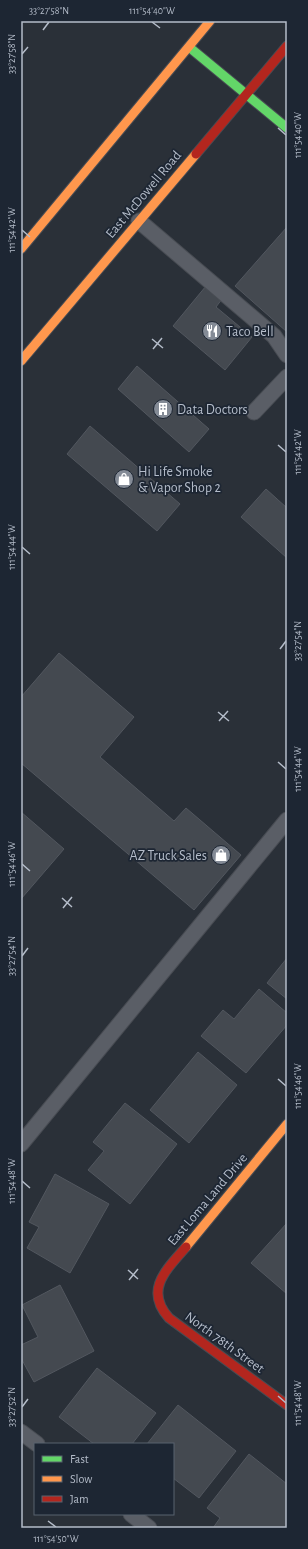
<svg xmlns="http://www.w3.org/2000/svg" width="308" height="1549" font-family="'Alegreya Sans',sans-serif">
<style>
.building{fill:#444950;stroke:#52575f}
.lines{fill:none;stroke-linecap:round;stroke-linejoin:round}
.lane-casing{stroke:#484c53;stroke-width:17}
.fast-casing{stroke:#484c53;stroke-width:11}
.slow-casing{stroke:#484c53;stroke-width:11}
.jam-casing{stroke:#484c53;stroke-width:11}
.lane{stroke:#5a5e66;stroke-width:15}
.fast{stroke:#63d668;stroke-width:9}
.slow{stroke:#ff974d;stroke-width:9}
.jam{stroke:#b3261e;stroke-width:9}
.ticks{fill:none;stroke:#b4bcc9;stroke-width:1.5}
.labels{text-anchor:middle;stroke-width:3.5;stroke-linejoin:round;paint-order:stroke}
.street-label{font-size:14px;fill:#b4bcc9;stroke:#1d2633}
.poi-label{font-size:14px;fill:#b4bcc9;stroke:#1d2633;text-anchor:start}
.neatline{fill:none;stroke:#b4bcc9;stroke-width:1.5}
.ticks-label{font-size:10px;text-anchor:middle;fill:#b4bcc9}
</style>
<rect width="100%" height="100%" fill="#2a3038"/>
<path class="building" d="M 287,227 L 287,332 L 235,286 Z
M 206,286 L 222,299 L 216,307 L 252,337 L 225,370 L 173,326 Z
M 137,366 L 209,429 L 189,452 L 118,389 Z
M 90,426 L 180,504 L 157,531 L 67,454 Z
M 266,489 L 287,508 L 287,558 L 241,517 Z
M 59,653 L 134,717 L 100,757 L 174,821 L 186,808 L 241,855 L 194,910 L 21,763 L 21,697 Z
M 21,812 L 64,849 L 21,899 Z
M 287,958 L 287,999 L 267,983 Z
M 259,989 L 287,1013 L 287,1025 L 246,1073 L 201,1036 L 223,1010 L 234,1019 Z
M 198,1052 L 237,1085 L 189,1143 L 150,1110 Z
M 125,1103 L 177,1144 L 130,1204 L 88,1170 L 104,1151 L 93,1142 Z
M 55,1174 L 109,1204 L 70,1273 L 27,1248 L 39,1227 L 29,1222 Z
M 287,1223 L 287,1294 L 251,1263 Z
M 60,1285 L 94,1351 L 34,1382 L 21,1358 L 21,1345 L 38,1337 L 22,1305 Z
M 97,1368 L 156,1413 L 132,1444 L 94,1444 L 59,1417 Z
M 178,1405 L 236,1451 L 199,1498 L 173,1478 L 173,1444 L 147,1444 Z
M 249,1454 L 287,1484 L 287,1525 L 285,1528 L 213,1528 L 220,1518 L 207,1508 Z"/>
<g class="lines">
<defs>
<path id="lane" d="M 139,221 L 274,336 L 287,355
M 254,412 L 287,377
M 21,1144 L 287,820
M 21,1432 L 37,1444
M 131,1514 L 149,1528"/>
<path id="fast" d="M 189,47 L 287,128"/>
<path id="slow" d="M 21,249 L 210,21
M 21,361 L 196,154
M 186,1247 L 287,1124"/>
<path id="jam" d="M 196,154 L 287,46
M 186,1247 C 166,1270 144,1290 169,1318 L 287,1405"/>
</defs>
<use href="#lane" class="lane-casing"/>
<use href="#fast" class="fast-casing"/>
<use href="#slow" class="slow-casing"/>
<use href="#jam" class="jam-casing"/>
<use href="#lane" class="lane"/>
<use href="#fast" class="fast"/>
<use href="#slow" class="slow"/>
<use href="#jam" class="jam"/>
</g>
<path class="ticks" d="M 152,22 L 160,28M 43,30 L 49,22M 22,54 L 28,47M 278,128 L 286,135M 22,230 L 30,237M 152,339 L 163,348M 153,349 L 162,338M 278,445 L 286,452M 22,547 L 30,554M 280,649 L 286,641M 218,712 L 229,721M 219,721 L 228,711M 278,762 L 286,769M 22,864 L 30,871M 62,898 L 72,907M 63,908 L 72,897M 22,956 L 28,948M 278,1079 L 286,1086M 22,1181 L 30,1188M 128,1270 L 138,1279M 129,1280 L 138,1269M 278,1396 L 286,1403M 22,1407 L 28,1399M 48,1521 L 56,1527"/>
<defs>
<symbol id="restaurant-disc" viewBox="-11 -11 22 22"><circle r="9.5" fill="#848b96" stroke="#1d2633"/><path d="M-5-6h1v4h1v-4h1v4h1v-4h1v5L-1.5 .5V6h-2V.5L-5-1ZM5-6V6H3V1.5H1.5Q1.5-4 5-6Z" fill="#fff"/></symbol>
<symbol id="building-disc" viewBox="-11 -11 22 22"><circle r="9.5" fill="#848b96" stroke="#1d2633"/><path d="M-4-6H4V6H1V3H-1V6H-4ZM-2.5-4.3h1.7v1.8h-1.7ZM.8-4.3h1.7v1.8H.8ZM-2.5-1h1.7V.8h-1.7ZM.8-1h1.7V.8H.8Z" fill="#fff"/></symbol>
<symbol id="shop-disc" viewBox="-11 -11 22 22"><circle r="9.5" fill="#848b96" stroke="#1d2633"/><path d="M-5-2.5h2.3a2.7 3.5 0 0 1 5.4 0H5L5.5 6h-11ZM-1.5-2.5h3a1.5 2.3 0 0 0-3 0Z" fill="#fff"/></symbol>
</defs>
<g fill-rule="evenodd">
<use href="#restaurant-disc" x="201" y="320" width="22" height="22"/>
<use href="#building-disc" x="152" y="398" width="22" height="22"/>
<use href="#shop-disc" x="113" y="468" width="22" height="22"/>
<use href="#shop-disc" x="210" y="844" width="22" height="22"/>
</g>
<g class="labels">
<g class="street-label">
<text transform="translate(143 194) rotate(-50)" y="5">East McDowell Road</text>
<text transform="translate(207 1199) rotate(-50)" y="5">East Loma Land Drive</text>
<text transform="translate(225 1342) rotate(36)" y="5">North 78th Street</text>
</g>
<g class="poi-label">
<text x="226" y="336">Taco Bell</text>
<text x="177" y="414">Data Doctors</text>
<text x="138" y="476">Hi Life Smoke<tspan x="138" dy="16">&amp; Vapor Shop 2</tspan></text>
<text x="207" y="860" text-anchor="end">AZ Truck Sales</text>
</g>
</g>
<rect width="308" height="1549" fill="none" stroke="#1d2633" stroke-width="44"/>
<rect x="34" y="1443" width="140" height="72" fill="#1d2633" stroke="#59626f"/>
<rect x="42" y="1456" width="20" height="6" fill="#63d668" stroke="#59626f"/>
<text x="70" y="1463" font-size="12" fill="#b4bcc9">Fast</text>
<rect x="42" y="1476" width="20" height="6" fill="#ff974d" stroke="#59626f"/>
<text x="70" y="1483" font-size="12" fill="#b4bcc9">Slow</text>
<rect x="42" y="1496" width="20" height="6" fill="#b3261e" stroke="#59626f"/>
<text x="70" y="1503" font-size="12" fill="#b4bcc9">Jam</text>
<rect x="22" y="22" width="264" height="1505" class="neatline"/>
<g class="ticks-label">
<text x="49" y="14">33°27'58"N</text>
<text x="152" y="14">111°54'40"W</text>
<text transform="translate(11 54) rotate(-90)" y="4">33°27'58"N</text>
<text transform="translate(297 135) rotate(-90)" y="4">111°54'40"W</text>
<text transform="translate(11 230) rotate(-90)" y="4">111°54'42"W</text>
<text transform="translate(297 452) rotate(-90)" y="4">111°54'42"W</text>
<text transform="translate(11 547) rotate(-90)" y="4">111°54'44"W</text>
<text transform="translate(297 641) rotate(-90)" y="4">33°27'54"N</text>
<text transform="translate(297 769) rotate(-90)" y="4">111°54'44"W</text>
<text transform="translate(11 864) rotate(-90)" y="4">111°54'46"W</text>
<text transform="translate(11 956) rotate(-90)" y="4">33°27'54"N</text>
<text transform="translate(297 1086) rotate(-90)" y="4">111°54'46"W</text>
<text transform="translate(11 1181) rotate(-90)" y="4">111°54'48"W</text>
<text transform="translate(297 1403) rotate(-90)" y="4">111°54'48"W</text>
<text transform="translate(11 1407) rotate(-90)" y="4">33°27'52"N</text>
<text x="56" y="1542">111°54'50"W</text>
</g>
</svg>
